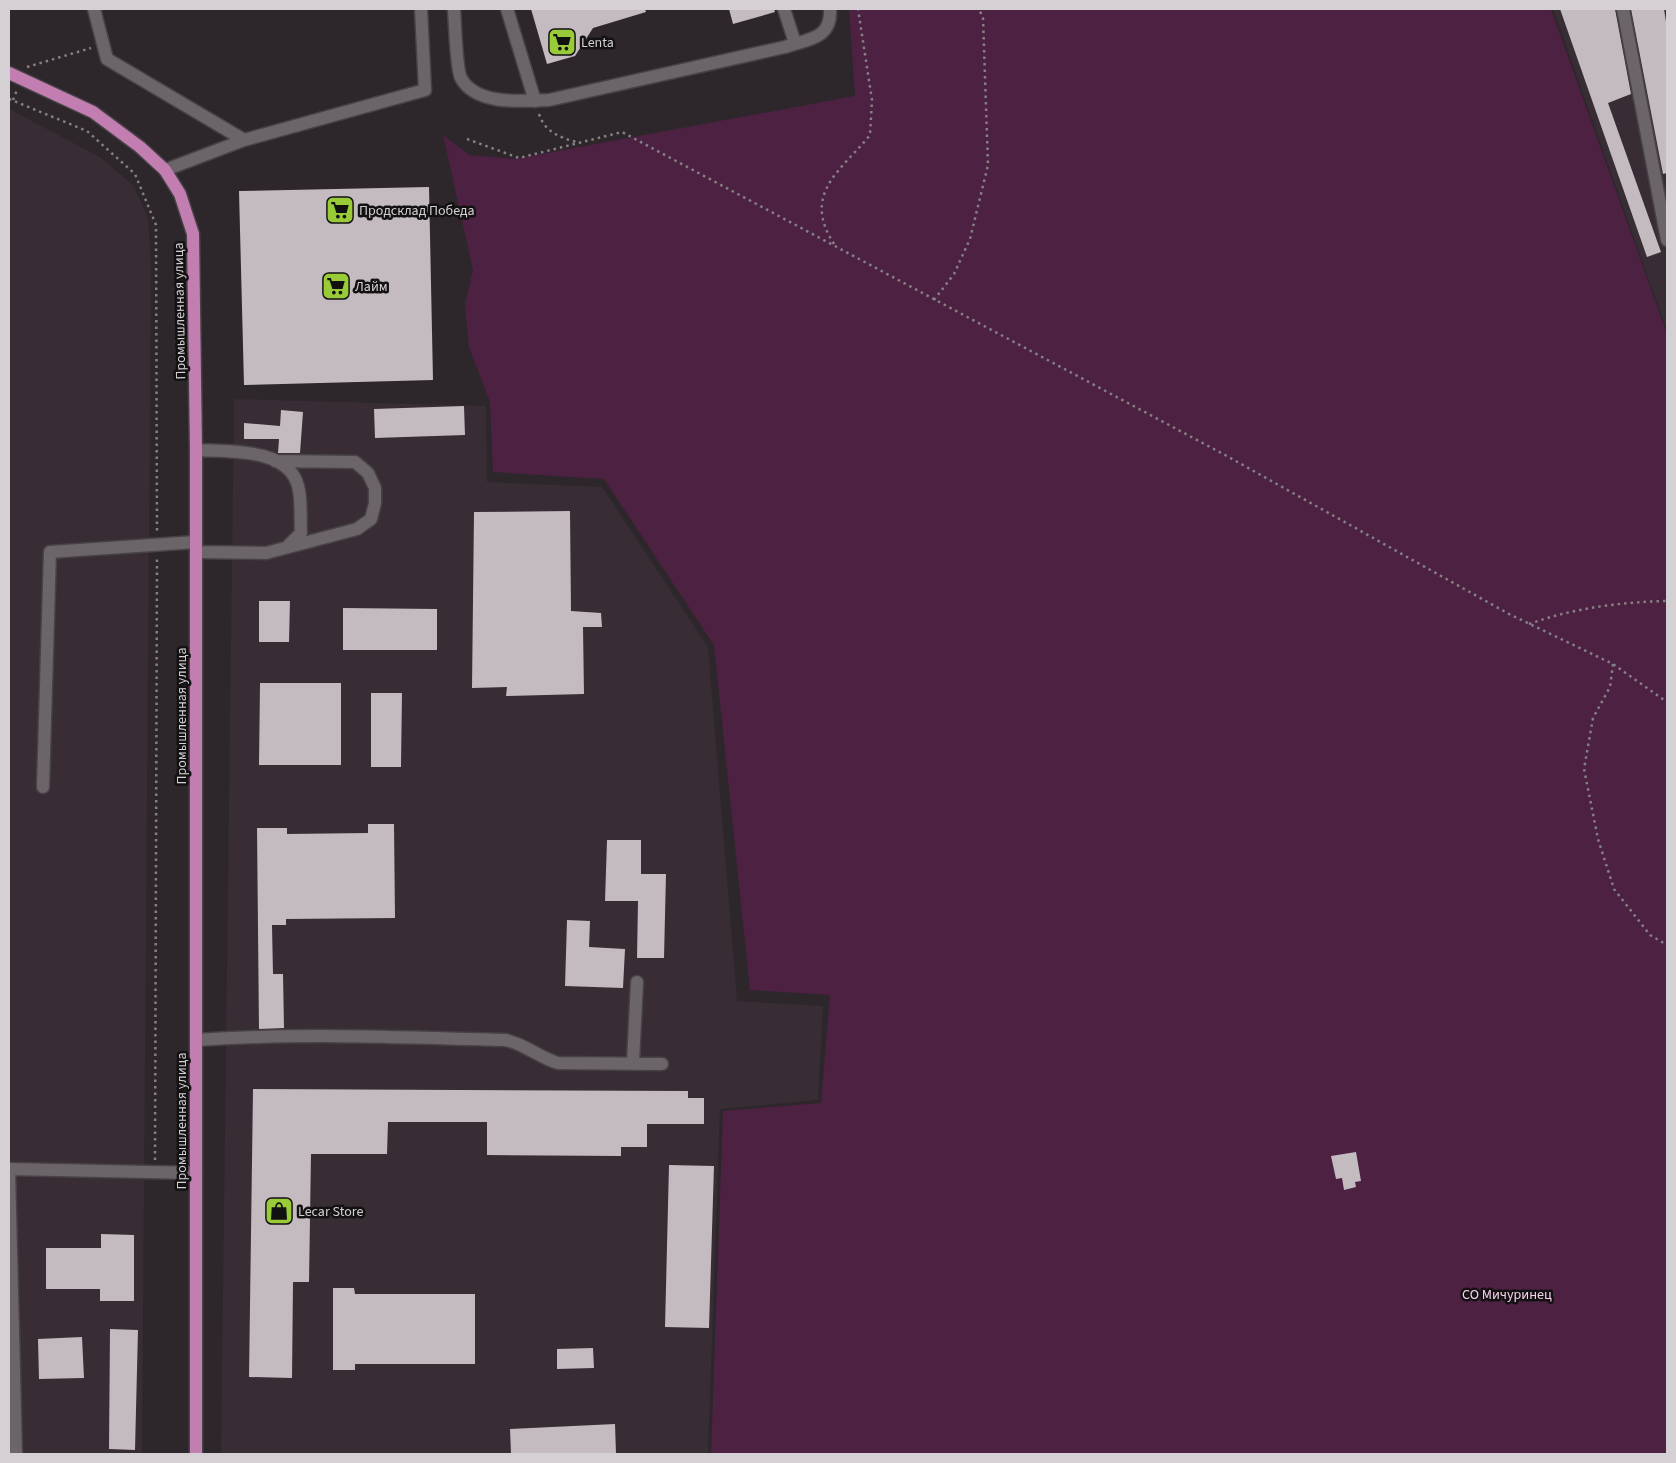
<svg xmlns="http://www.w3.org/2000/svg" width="1676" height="1463" font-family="'Source Sans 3',sans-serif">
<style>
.built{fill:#382c35}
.green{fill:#4d2142}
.building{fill:#c3bbc0}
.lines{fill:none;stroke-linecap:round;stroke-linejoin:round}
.minor-casing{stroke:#474246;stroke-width:15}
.major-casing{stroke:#474246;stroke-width:15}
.path{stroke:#858083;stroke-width:2.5;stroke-dasharray:2.5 4;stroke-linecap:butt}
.minor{stroke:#6b6469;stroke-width:12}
.major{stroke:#c27eb1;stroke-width:12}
.labels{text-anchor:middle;stroke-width:5;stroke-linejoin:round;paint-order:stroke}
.poi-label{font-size:14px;fill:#d4d0d3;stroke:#141113;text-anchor:start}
.street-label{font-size:14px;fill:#d4d0d3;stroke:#141113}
.park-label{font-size:14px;fill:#f9d2ed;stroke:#141113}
</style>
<rect width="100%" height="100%" fill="#2d272b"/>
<path class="built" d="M 1553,9 L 1667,9 L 1667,331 Z
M 9,109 L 100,157 L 133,185 L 148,218 L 151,269 L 142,1454 L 9,1454 Z
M 234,399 L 486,406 L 487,482 L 602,487 L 708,647 L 737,1001 L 823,1006 L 818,1100 L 720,1109 L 708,1454 L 221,1454 Z"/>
<path class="green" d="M 849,9 L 1551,9 L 1667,334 L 1667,1454 L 711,1454 L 723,1111 L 821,1103 L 830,995 L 750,990 L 714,645 L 604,479 L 493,472 L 490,402 L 469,347 L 465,305 L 473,270 L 443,135 L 469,155 L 515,159 L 855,96 Z"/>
<path class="building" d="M 531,9 L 645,9 L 646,12 L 593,28 L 575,56 L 547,64 Z
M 729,9 L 774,9 L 775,12 L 733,24 Z
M 1560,9 L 1615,9 L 1631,94 L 1608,103 L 1661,252 L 1647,257 Z
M 1631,9 L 1664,9 L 1667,28 L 1667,173 L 1663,174 Z
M 429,187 L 433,380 L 244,385 L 239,191 Z
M 464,406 L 465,435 L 375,438 L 374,409 Z
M 281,410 L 303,412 L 300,453 L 278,453 L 279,439 L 244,439 L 244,423 L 280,426 Z
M 570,511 L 571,611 L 601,613 L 602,627 L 583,627 L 584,694 L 506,696 L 507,687 L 472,688 L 474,512 Z
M 259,601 L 290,601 L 289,642 L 259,642 Z
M 343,608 L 437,609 L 437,650 L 343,650 Z
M 260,683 L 341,683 L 341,765 L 259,765 Z
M 371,693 L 402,693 L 401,767 L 371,767 Z
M 368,824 L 394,824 L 395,918 L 286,919 L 286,925 L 272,925 L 273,974 L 283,974 L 284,1028 L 259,1029 L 257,828 L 287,828 L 287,834 L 368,833 Z
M 607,840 L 641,840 L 641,874 L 666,874 L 664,958 L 637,958 L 638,901 L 605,901 Z
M 567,920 L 590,921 L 589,947 L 625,949 L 623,988 L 565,986 Z
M 253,1089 L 688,1091 L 688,1098 L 704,1098 L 704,1124 L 647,1124 L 647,1147 L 621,1147 L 621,1156 L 487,1155 L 487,1122 L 388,1122 L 387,1154 L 311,1154 L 309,1282 L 293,1282 L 292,1378 L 249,1377 Z
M 1356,1152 L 1361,1181 L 1355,1182 L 1356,1187 L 1344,1190 L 1342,1178 L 1336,1179 L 1331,1156 Z
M 669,1165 L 714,1166 L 709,1328 L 665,1327 Z
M 101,1234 L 134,1235 L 134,1301 L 100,1301 L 100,1289 L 46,1289 L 46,1248 L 101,1248 Z
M 333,1288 L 354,1288 L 355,1294 L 475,1294 L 475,1364 L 355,1364 L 355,1370 L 333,1370 Z
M 110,1329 L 138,1330 L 135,1450 L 109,1449 Z
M 82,1337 L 84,1378 L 39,1379 L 38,1339 Z
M 593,1348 L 594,1368 L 557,1369 L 557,1349 Z
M 615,1424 L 616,1454 L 511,1454 L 510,1429 Z"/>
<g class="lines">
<defs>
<path id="minor" d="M 94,9 L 107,59 L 244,140 L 165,170
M 454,9 C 455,22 456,68 461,78 C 476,106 523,101 549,100 L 785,47 C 808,39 832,39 830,9
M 507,9 L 535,101
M 784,9 L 795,43
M 1623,9 L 1667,240
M 244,140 L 425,90 L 421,9
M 196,450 C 227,452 288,447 298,486 C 302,500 300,518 301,533 L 288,546
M 196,552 L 266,553 L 357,529 L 371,519 L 375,503 L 375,488 L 368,473 L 355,462 L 275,461
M 43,787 L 50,552 L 196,542
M 196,1040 C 299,1033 402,1037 505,1040 C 524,1043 539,1058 558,1063 L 662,1064
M 633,1062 L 637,982
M 9,1169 L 16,1454
M 9,1169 L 196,1173"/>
<path id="major" d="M 9,73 L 93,112 L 140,147 L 165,170 L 180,194 L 193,234 L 196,450 L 196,1454"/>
</defs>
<use href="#minor" class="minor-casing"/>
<use href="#major" class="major-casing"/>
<path class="path" d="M 27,67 L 91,48
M 9,99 L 87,131 L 135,174 L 156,225 L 157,532
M 13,100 L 17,90
M 539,114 C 545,132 559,137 576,142
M 467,139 L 519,158 L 622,132 L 1225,455 L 1509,614 L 1613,664 L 1667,702
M 834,244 C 801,193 842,170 870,135 L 872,100 L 858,9
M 934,300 L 954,274 L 970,239 L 988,165 L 983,18 L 979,9
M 1529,624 C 1574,608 1620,602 1667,601
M 1613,664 L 1610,687 L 1593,718 L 1584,769 L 1598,839 L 1614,889 L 1650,935 L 1667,945
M 155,1160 L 157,558"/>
<use href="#minor" class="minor"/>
<use href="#major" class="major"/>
</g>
<defs>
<symbol id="supermarket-square" viewBox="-11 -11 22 22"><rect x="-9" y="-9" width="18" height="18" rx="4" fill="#98cb37" stroke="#141113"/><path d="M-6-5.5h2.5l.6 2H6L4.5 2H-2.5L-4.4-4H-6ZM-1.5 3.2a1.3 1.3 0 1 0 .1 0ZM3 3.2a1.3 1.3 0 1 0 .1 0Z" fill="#111"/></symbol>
<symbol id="shop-square" viewBox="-11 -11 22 22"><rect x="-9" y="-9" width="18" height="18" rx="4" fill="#98cb37" stroke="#141113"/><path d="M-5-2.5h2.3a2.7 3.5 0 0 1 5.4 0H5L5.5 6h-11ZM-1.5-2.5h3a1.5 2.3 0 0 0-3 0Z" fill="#111"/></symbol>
</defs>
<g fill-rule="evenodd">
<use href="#supermarket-square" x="546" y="26" width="32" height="32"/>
<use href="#supermarket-square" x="324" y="194" width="32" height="32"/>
<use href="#supermarket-square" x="320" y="270" width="32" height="32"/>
<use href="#shop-square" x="263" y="1195" width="32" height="32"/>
</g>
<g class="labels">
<g class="poi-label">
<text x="581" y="47">Lenta</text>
<text x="359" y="215">Продсклад Победа</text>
<text x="355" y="291">Лайм</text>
<text x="298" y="1216">Lecar Store</text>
</g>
<g class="street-label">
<text transform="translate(179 311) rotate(-91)" y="5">Промышленная улица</text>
<text transform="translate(181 716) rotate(-90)" y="5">Промышленная улица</text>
<text transform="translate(181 1121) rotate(-90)" y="5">Промышленная улица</text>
</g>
<g class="park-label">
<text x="1507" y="1299">СО Мичуринец</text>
</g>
</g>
<rect width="1676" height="1463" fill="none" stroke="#d4d0d3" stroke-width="20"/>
</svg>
